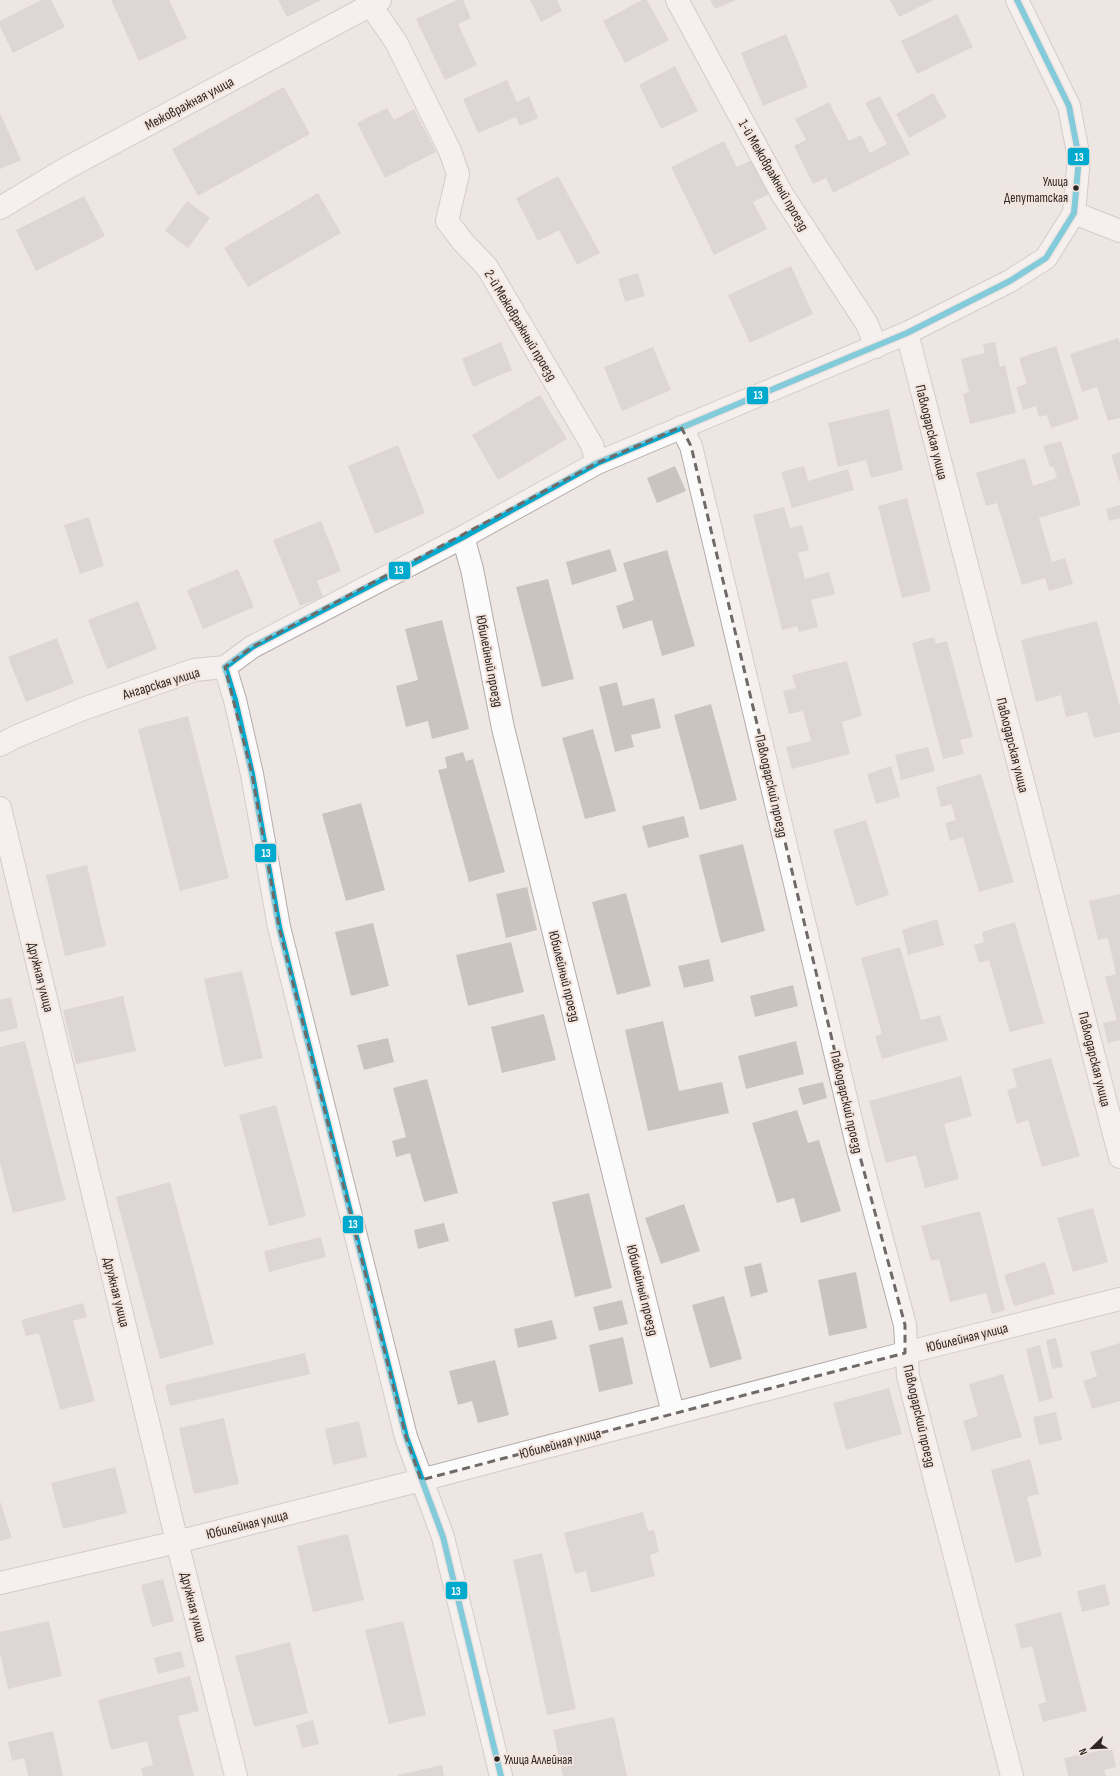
<svg xmlns="http://www.w3.org/2000/svg" width="1120" height="1776" font-family="'Sofia Sans Condensed',sans-serif">
<style>
.building{fill:#cac4c1}
.lines{fill:none;stroke-linecap:round;stroke-linejoin:round}
.minor-casing{stroke:#b3acaa;stroke-width:24}
.minor{stroke:#fcfbfb;stroke-width:22}
.bus-1-casing{stroke:#f3e5de;stroke-width:9}
.bus-1{stroke:#00a9ce;stroke-width:6}
.marked{fill:none;stroke:#6f6967;stroke-width:3;stroke-dasharray:8 5;stroke-linejoin:round}
.bus-dot{fill:#2b2624;stroke:#f3e5de;stroke-width:1.5}
.labels{text-anchor:middle;stroke-width:4;stroke-linejoin:round;paint-order:stroke}
.bus-label{font-size:13px;fill:#2b2624;stroke:#f3e5de;text-anchor:end}
.street-label{font-size:14px;fill:#2b2624;stroke:#f3e5de}
.line-badge{stroke:#f3e5de;stroke-width:1.5}
.badge-label{font-size:11px;text-anchor:middle;font-weight:bold;fill:#fff}
</style>
<rect width="100%" height="100%" fill="#eee6e3"/>
<path class="building" d="M 41,0 L 51,0 L 65,27 L 13,53 L 0,27 L 0,21 Z
M 111,0 L 169,0 L 187,38 L 139,61 Z
M 278,0 L 321,0 L 287,17 Z
M 457,0 L 463,0 L 471,18 L 458,24 L 477,65 L 445,80 L 416,19 Z
M 530,0 L 557,0 L 562,11 L 541,22 Z
M 642,0 L 647,0 L 669,40 L 625,63 L 603,21 Z
M 710,0 L 736,0 L 715,9 Z
M 890,0 L 933,0 L 899,17 Z
M 957,14 L 973,47 L 917,74 L 901,41 Z
M 786,34 L 808,87 L 763,106 L 741,53 Z
M 675,66 L 698,111 L 661,129 L 639,85 Z
M 507,80 L 517,102 L 529,96 L 538,118 L 520,126 L 516,117 L 478,133 L 463,99 Z
M 284,87 L 310,134 L 198,196 L 172,149 Z
M 933,93 L 947,117 L 909,138 L 896,114 Z
M 880,96 L 910,154 L 833,193 L 826,178 L 813,184 L 794,146 L 806,140 L 795,119 L 829,102 L 849,141 L 861,135 L 870,153 L 887,144 L 865,103 Z
M 387,108 L 394,120 L 414,109 L 436,152 L 385,178 L 357,123 Z
M 0,113 L 21,160 L 0,169 Z
M 724,141 L 737,167 L 752,160 L 769,194 L 753,202 L 767,229 L 714,255 L 671,167 Z
M 558,176 L 600,253 L 577,265 L 559,230 L 538,241 L 516,198 Z
M 318,193 L 341,233 L 248,287 L 224,248 Z
M 84,196 L 105,236 L 36,271 L 16,230 Z
M 187,201 L 210,218 L 188,248 L 165,231 Z
M 791,266 L 813,314 L 750,343 L 728,295 Z
M 638,273 L 645,296 L 625,302 L 618,279 Z
M 1118,338 L 1120,343 L 1120,418 L 1108,421 L 1097,387 L 1082,392 L 1070,354 Z
M 501,342 L 512,370 L 473,387 L 462,359 Z
M 995,342 L 1000,367 L 1005,365 L 1016,413 L 970,424 L 963,394 L 969,392 L 961,359 L 985,353 L 983,344 Z
M 1056,346 L 1079,419 L 1051,428 L 1047,415 L 1039,417 L 1036,406 L 1023,410 L 1016,387 L 1027,384 L 1019,358 Z
M 653,347 L 671,390 L 622,411 L 604,367 Z
M 540,395 L 567,439 L 498,480 L 472,435 Z
M 889,409 L 903,470 L 871,478 L 866,460 L 838,467 L 828,423 Z
M 1061,441 L 1081,505 L 1039,518 L 1052,562 L 1065,558 L 1073,584 L 1049,591 L 1045,578 L 1022,585 L 997,503 L 986,506 L 976,473 L 1025,458 L 1033,486 L 1057,478 L 1053,466 L 1050,467 L 1043,446 Z
M 398,445 L 425,513 L 375,534 L 348,466 Z
M 1120,452 L 1120,483 L 1111,455 Z
M 675,466 L 686,491 L 657,503 L 647,478 Z
M 804,466 L 808,481 L 848,469 L 854,490 L 792,508 L 781,472 Z
M 907,498 L 931,591 L 902,598 L 878,506 Z
M 1120,505 L 1120,518 L 1109,521 L 1106,509 Z
M 784,507 L 790,528 L 802,525 L 809,550 L 798,553 L 805,579 L 829,572 L 835,594 L 811,600 L 818,627 L 799,632 L 797,626 L 782,630 L 753,515 Z
M 89,517 L 104,566 L 80,574 L 64,525 Z
M 321,521 L 341,571 L 317,581 L 323,597 L 300,606 L 273,540 Z
M 610,549 L 617,571 L 572,585 L 566,562 Z
M 667,550 L 695,646 L 662,656 L 652,620 L 623,629 L 616,606 L 634,600 L 623,563 Z
M 238,569 L 254,607 L 203,629 L 187,590 Z
M 548,579 L 574,679 L 542,687 L 516,587 Z
M 138,601 L 157,649 L 107,669 L 88,620 Z
M 442,620 L 469,729 L 432,739 L 428,721 L 406,727 L 396,686 L 418,680 L 405,629 Z
M 1097,621 L 1120,707 L 1120,732 L 1094,738 L 1087,712 L 1066,717 L 1061,695 L 1036,702 L 1021,640 Z
M 934,637 L 936,644 L 947,641 L 973,737 L 960,740 L 964,754 L 943,759 L 912,643 Z
M 57,638 L 74,683 L 26,702 L 8,657 Z
M 847,661 L 862,716 L 842,722 L 850,754 L 792,769 L 786,747 L 811,741 L 803,711 L 789,714 L 783,691 L 796,688 L 792,675 Z
M 617,682 L 623,706 L 654,698 L 661,728 L 631,735 L 634,747 L 615,752 L 599,687 Z
M 711,704 L 737,800 L 700,810 L 674,715 Z
M 188,716 L 229,878 L 180,891 L 138,729 Z
M 593,729 L 616,811 L 585,819 L 562,738 Z
M 928,747 L 935,771 L 901,780 L 895,755 Z
M 463,752 L 466,761 L 473,759 L 505,872 L 469,882 L 438,770 L 447,768 L 445,757 Z
M 891,766 L 900,797 L 876,804 L 867,774 Z
M 981,774 L 1014,882 L 979,892 L 963,837 L 950,841 L 945,823 L 956,820 L 951,804 L 941,807 L 936,787 Z
M 361,803 L 385,890 L 346,901 L 322,814 Z
M 684,816 L 689,837 L 648,848 L 642,826 Z
M 866,820 L 889,895 L 856,906 L 833,830 Z
M 743,844 L 765,931 L 721,943 L 699,855 Z
M 87,865 L 106,946 L 65,956 L 46,875 Z
M 527,887 L 537,930 L 506,938 L 496,894 Z
M 626,893 L 651,986 L 617,995 L 592,902 Z
M 1120,894 L 1120,1040 L 1108,1043 L 1103,1023 L 1117,1020 L 1105,977 L 1116,974 L 1108,938 L 1098,940 L 1089,901 Z
M 937,919 L 944,945 L 908,955 L 902,930 Z
M 1015,922 L 1044,1023 L 1010,1032 L 989,960 L 979,963 L 974,945 L 984,942 L 982,932 Z
M 373,923 L 389,986 L 351,996 L 335,932 Z
M 511,942 L 524,992 L 468,1006 L 456,955 Z
M 900,947 L 921,1020 L 940,1015 L 948,1040 L 882,1059 L 875,1036 L 882,1034 L 861,958 Z
M 709,959 L 714,981 L 684,988 L 678,966 Z
M 242,971 L 263,1058 L 224,1067 L 204,979 Z
M 793,985 L 798,1006 L 755,1017 L 750,996 Z
M 123,996 L 136,1051 L 76,1064 L 63,1010 Z
M 11,997 L 18,1028 L 0,1032 L 0,1000 Z
M 544,1014 L 556,1060 L 502,1073 L 491,1027 Z
M 663,1021 L 679,1091 L 722,1082 L 729,1113 L 648,1131 L 625,1030 Z
M 388,1038 L 394,1062 L 364,1070 L 357,1045 Z
M 25,1041 L 66,1200 L 13,1213 L 0,1163 L 0,1047 Z
M 796,1041 L 804,1074 L 746,1089 L 738,1056 Z
M 1051,1058 L 1080,1156 L 1042,1167 L 1028,1120 L 1017,1124 L 1007,1090 L 1017,1087 L 1012,1069 Z
M 961,1076 L 972,1116 L 944,1124 L 959,1179 L 925,1188 L 916,1155 L 886,1163 L 869,1101 Z
M 427,1079 L 458,1193 L 424,1202 L 410,1153 L 396,1157 L 392,1141 L 406,1137 L 393,1088 Z
M 823,1082 L 827,1098 L 803,1105 L 798,1088 Z
M 276,1105 L 306,1216 L 269,1226 L 239,1115 Z
M 797,1110 L 808,1143 L 819,1140 L 841,1211 L 801,1223 L 794,1198 L 777,1203 L 752,1123 Z
M 170,1182 L 214,1344 L 160,1359 L 116,1197 Z
M 589,1193 L 612,1288 L 575,1297 L 552,1202 Z
M 684,1204 L 700,1251 L 661,1264 L 645,1218 Z
M 1093,1208 L 1108,1262 L 1073,1272 L 1057,1218 Z
M 980,1211 L 1005,1310 L 992,1314 L 986,1293 L 950,1302 L 939,1259 L 931,1261 L 921,1226 Z
M 444,1223 L 449,1241 L 418,1249 L 414,1230 Z
M 321,1237 L 326,1257 L 269,1272 L 264,1251 Z
M 1045,1262 L 1055,1294 L 1014,1306 L 1004,1275 Z
M 761,1263 L 768,1292 L 751,1297 L 744,1267 Z
M 856,1272 L 867,1328 L 829,1336 L 818,1280 Z
M 724,1296 L 742,1359 L 710,1368 L 692,1305 Z
M 622,1300 L 628,1324 L 599,1331 L 593,1307 Z
M 83,1303 L 87,1317 L 73,1321 L 95,1401 L 60,1410 L 39,1333 L 26,1336 L 21,1320 Z
M 552,1320 L 557,1339 L 518,1348 L 514,1329 Z
M 623,1337 L 633,1384 L 599,1392 L 589,1345 Z
M 1056,1338 L 1063,1367 L 1052,1369 L 1046,1340 Z
M 1120,1343 L 1120,1401 L 1092,1409 L 1083,1381 L 1097,1376 L 1090,1352 Z
M 1040,1345 L 1053,1398 L 1039,1402 L 1026,1349 Z
M 305,1353 L 310,1374 L 170,1406 L 165,1385 Z
M 495,1360 L 509,1415 L 478,1423 L 472,1401 L 458,1405 L 449,1371 Z
M 1003,1374 L 1022,1437 L 972,1451 L 963,1421 L 978,1416 L 969,1384 Z
M 889,1388 L 902,1434 L 846,1450 L 833,1403 Z
M 1056,1412 L 1062,1440 L 1039,1445 L 1033,1417 Z
M 224,1418 L 239,1484 L 194,1494 L 179,1428 Z
M 359,1421 L 367,1457 L 333,1465 L 325,1429 Z
M 1030,1459 L 1039,1494 L 1027,1497 L 1042,1556 L 1015,1563 L 991,1470 Z
M 115,1467 L 127,1513 L 63,1529 L 51,1483 Z
M 0,1501 L 12,1538 L 0,1541 Z
M 643,1512 L 648,1531 L 654,1530 L 659,1552 L 650,1555 L 655,1576 L 591,1593 L 586,1571 L 575,1574 L 564,1533 Z
M 348,1534 L 364,1600 L 313,1612 L 297,1546 Z
M 542,1553 L 576,1709 L 547,1715 L 513,1560 Z
M 163,1579 L 174,1621 L 152,1627 L 141,1585 Z
M 1105,1584 L 1110,1605 L 1082,1612 L 1077,1591 Z
M 1061,1612 L 1087,1711 L 1043,1722 L 1038,1704 L 1046,1702 L 1032,1646 L 1021,1649 L 1015,1624 Z
M 49,1621 L 62,1676 L 8,1689 L 0,1653 L 0,1632 Z
M 403,1621 L 426,1715 L 389,1724 L 365,1630 Z
M 290,1642 L 308,1713 L 254,1727 L 235,1656 Z
M 181,1651 L 185,1667 L 158,1674 L 154,1658 Z
M 190,1676 L 199,1711 L 178,1716 L 194,1776 L 143,1776 L 141,1768 L 153,1765 L 147,1741 L 111,1750 L 98,1700 Z
M 614,1717 L 627,1776 L 563,1776 L 553,1730 Z
M 313,1720 L 319,1744 L 302,1748 L 296,1725 Z
M 53,1731 L 63,1776 L 28,1776 L 24,1758 L 12,1761 L 8,1742 Z
M 1112,1748 L 1116,1767 L 1104,1770 L 1106,1776 L 1068,1776 L 1064,1758 Z
M 442,1765 L 444,1776 L 398,1776 L 398,1775 Z"/>
<g class="lines">
<defs>
<path id="minor" d="M 367,0 L 396,42 L 450,151 L 458,174 L 447,221 L 463,242 L 487,267 L 592,445 L 597,463
M 677,0 L 782,194 L 867,324 L 876,347
M 0,208 L 65,169 L 380,0
M 1074,213 L 1120,231
M 907,333 L 1120,1157
M 681,427 L 691,446 L 858,1149 L 905,1325 L 908,1376 L 1012,1776
M 463,537 L 472,569 L 503,728 L 673,1413
M 225,667 L 235,700 L 252,774 L 279,927 L 406,1437 L 443,1537 L 501,1776
M 0,745 L 15,737 L 83,709 L 194,670 L 225,667 L 252,647 L 463,537 L 597,463 L 907,333 L 1010,281 L 1046,258 L 1074,213 L 1079,158 L 1069,106 L 1017,0
M 0,808 L 177,1542 L 236,1776
M 0,1583 L 177,1542 L 421,1480 L 905,1353 L 1120,1299"/>
</defs>
<use href="#minor" class="minor-casing"/>
<use href="#minor" class="minor"/>
<defs>
<path id="bus-1" d="M 225,667 L 252,647 L 463,537 L 597,463 L 907,333 L 1010,281 L 1046,258 L 1074,213 L 1079,158 L 1069,106 L 1017,0
M 225,667 L 235,700 L 252,774 L 279,927 L 406,1437 L 443,1537 L 501,1776"/>
</defs>
<use href="#bus-1" class="bus-1-casing"/>
<use href="#bus-1" class="bus-1"/>
</g>
<path d="M0 0H1120V1776H0ZM 681,427 L 691,446 L 858,1149 L 905,1325 L 905,1353 L 421,1480 L 406,1437 L 279,927 L 252,774 L 225,667 L 252,647 L 597,463 Z" fill="#eee6e3" fill-opacity=".55" fill-rule="evenodd"/>
<path class="marked" d="M 681,427 L 691,446 L 858,1149 L 905,1325 L 905,1353 L 421,1480 L 406,1437 L 279,927 L 252,774 L 225,667 L 252,647 L 597,463 Z"/>
<g class="bus-dot">
<circle cx="1076" cy="188" r="3.5"/>
<circle cx="497" cy="1759" r="3.5"/>
</g>
<g class="labels">
<g class="bus-label">
<text x="1068" y="186">Улица<tspan x="1068" dy="16">Депутатская</tspan></text>
<text x="504" y="1764" text-anchor="start">Улица Аллейная</text>
</g>
<g class="street-label">
<text transform="translate(189 103) rotate(-28)" y="5">Межовражная улица</text>
<text transform="translate(774 175) rotate(60)" y="5">1-й Межовражный проезд</text>
<text transform="translate(521 325) rotate(59)" y="5">2-й Межовражный проезд</text>
<text transform="translate(932 432) rotate(76)" y="5">Павлодарская улица</text>
<text transform="translate(490 661) rotate(79)" y="5">Юбилейный проезд</text>
<text transform="translate(161 683) rotate(-17)" y="5">Ангарская улица</text>
<text transform="translate(1013 745) rotate(76)" y="5">Павлодарская улица</text>
<text transform="translate(772 786) rotate(77)" y="5">Павлодарский проезд</text>
<text transform="translate(565 976) rotate(76)" y="5">Юбилейный проезд</text>
<text transform="translate(41 977) rotate(76)" y="5">Дружная улица</text>
<text transform="translate(1095 1059) rotate(76)" y="5">Павлодарская улица</text>
<text transform="translate(847 1102) rotate(77)" y="5">Павлодарский проезд</text>
<text transform="translate(643 1290) rotate(76)" y="5">Юбилейный проезд</text>
<text transform="translate(117 1292) rotate(76)" y="5">Дружная улица</text>
<text transform="translate(967 1337) rotate(-14)" y="5">Юбилейная улица</text>
<text transform="translate(920 1416) rotate(77)" y="5">Павлодарский проезд</text>
<text transform="translate(560 1443) rotate(-15)" y="5">Юбилейная улица</text>
<text transform="translate(247 1524) rotate(-14)" y="5">Юбилейная улица</text>
<text transform="translate(194 1607) rotate(76)" y="5">Дружная улица</text>
</g>
</g>
<g class="line-badge">
<rect x="1067" y="147" width="23" height="19" rx="4" fill="#00a9ce"/>
<rect x="746" y="386" width="23" height="19" rx="4" fill="#00a9ce"/>
<rect x="388" y="561" width="23" height="19" rx="4" fill="#00a9ce"/>
<rect x="254" y="843" width="23" height="20" rx="4" fill="#00a9ce"/>
<rect x="342" y="1215" width="22" height="19" rx="4" fill="#00a9ce"/>
<rect x="445" y="1581" width="23" height="19" rx="4" fill="#00a9ce"/>
</g>
<g class="badge-label">
<text x="1079" y="161">13</text>
<text x="758" y="399">13</text>
<text x="399" y="574">13</text>
<text x="266" y="857">13</text>
<text x="353" y="1228">13</text>
<text x="456" y="1595">13</text>
</g>
<g transform="translate(1092 1748) rotate(247)" stroke="#f3e5de" stroke-width="3" paint-order="stroke">
<path d="M0-3L7 15L0 10L-7 15Z" fill="#2b2624"/>
<text y="-6" font-size="11" font-weight="bold" text-anchor="middle" fill="#2b2624">N</text>
</g>
</svg>
